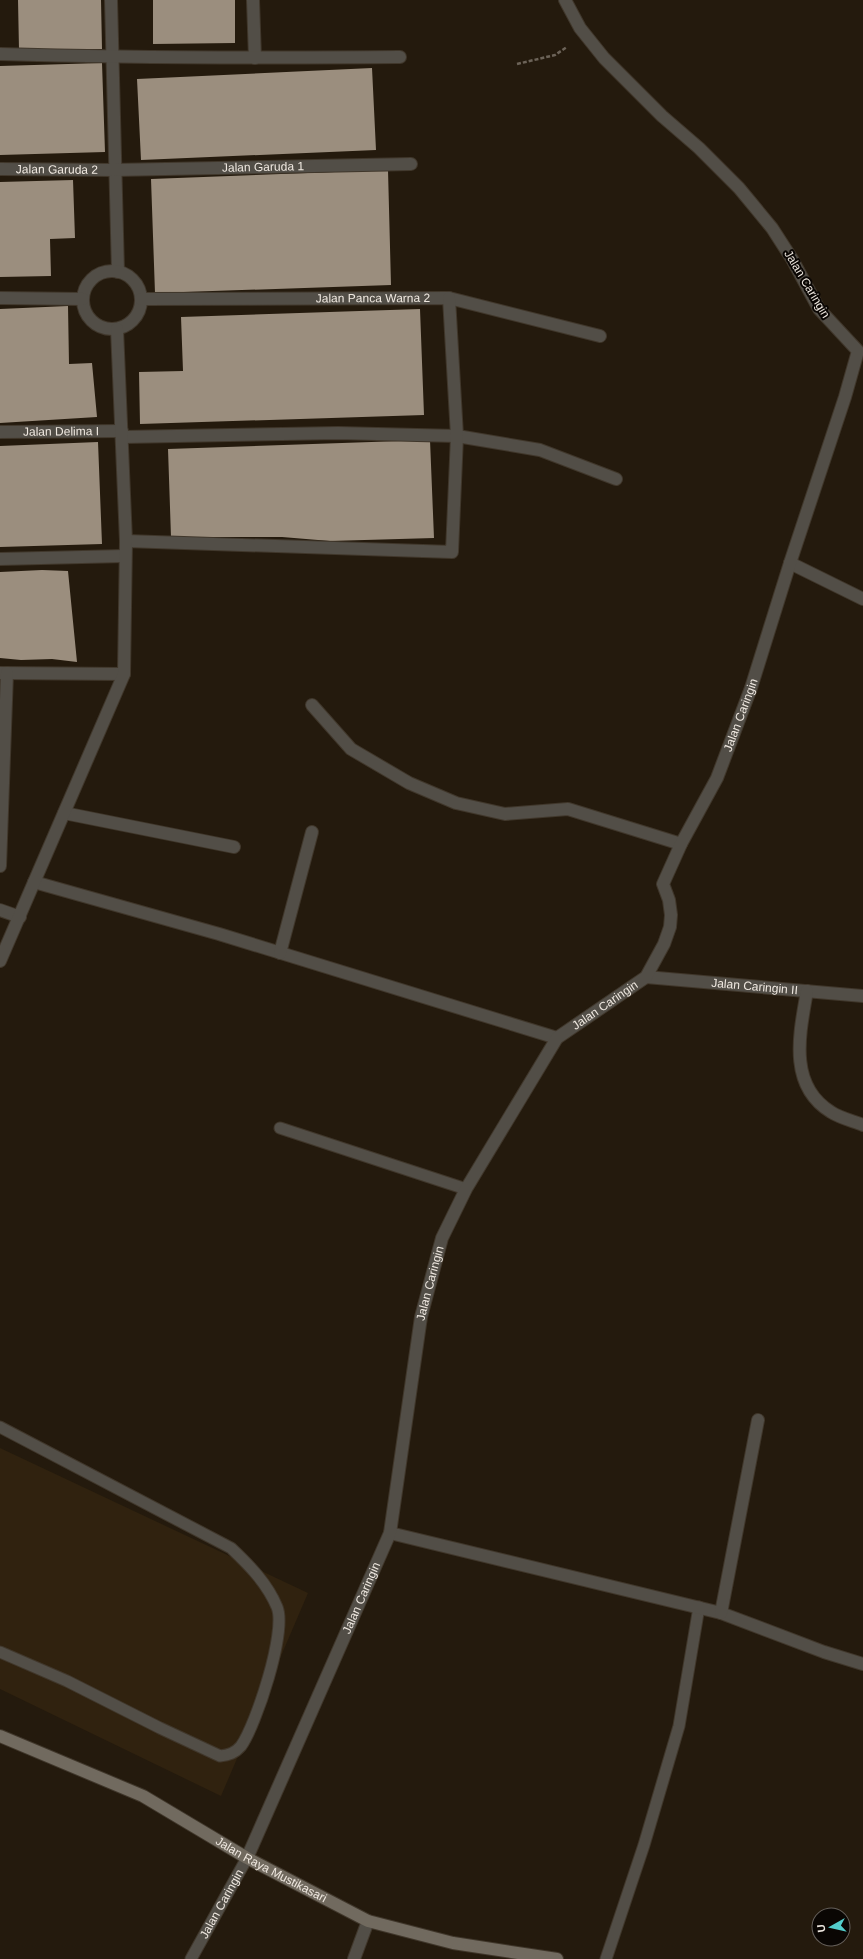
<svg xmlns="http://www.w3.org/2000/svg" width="863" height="1959" font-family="Arial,sans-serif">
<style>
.built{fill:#30220f}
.building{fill:#9b8e7e}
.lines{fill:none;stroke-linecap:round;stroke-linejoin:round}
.service-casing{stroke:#40372b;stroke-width:13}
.minor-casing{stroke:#40372b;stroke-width:14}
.tertiary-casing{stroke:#40372b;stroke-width:14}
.secondary-casing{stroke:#40372b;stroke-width:14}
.path{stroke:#6c6358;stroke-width:2.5;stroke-dasharray:4 2;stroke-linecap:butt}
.service{stroke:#524e47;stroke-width:11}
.minor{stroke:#524e47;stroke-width:12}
.tertiary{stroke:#524e47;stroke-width:12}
.secondary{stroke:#716a5f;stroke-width:12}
.labels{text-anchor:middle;stroke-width:4;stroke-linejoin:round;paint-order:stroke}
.street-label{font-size:12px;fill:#efe8e0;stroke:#0a0603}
</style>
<rect width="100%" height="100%" fill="#241a0d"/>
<path class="built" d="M 0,1448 L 308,1593 L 221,1796 L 0,1689 Z"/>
<path class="building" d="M 18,0 L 101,0 L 102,49 L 19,50 Z
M 153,0 L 235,0 L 235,43 L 153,44 Z
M 102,63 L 105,152 L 0,155 L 0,66 Z
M 372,68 L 376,150 L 141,160 L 137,79 Z
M 388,170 L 391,285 L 155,293 L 151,179 Z
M 73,180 L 75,238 L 50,239 L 51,276 L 0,277 L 0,182 Z
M 68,306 L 69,364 L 92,363 L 97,417 L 0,423 L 0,309 Z
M 420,309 L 424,415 L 140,424 L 139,372 L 183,371 L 181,317 Z
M 430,440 L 434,538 L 330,541 L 282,537 L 171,537 L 168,449 Z
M 98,442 L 102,544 L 0,547 L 0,446 Z
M 42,570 L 68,571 L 77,662 L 52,659 L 21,660 L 0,658 L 0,572 Z"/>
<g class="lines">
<defs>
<g id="service">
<path d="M 280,1128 L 466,1189"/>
<path d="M 0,1427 L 231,1548 C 249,1565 267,1583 277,1607 C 287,1631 256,1725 241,1746 C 235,1753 229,1755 220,1756 L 160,1728 L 67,1681 L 0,1652"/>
<path id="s1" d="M 191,1959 L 247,1858"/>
<path d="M 606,1959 L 644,1845 L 679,1726 L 699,1607"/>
</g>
<g id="minor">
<path d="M 111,0 L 118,272"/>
<path d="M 253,0 L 255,58"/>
<path d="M 0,54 C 133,58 267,58 400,57"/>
<path id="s2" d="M 0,169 L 114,170 L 411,164"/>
<circle cx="112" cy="300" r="29"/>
<path d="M 0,298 L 83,299"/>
<path id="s3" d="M 141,299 L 449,298 L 600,336"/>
<path id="s4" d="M 0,432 L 122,431"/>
<path d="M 123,437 L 338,433 L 457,436 L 540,450 L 616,479"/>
<path d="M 126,541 L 452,552 L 457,436 L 449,298"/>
<path d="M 0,559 L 124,556"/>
<path d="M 790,563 L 863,599"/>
<path d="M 0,673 L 124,674"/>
<path d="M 312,705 L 351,749 L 409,783 L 456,803 L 505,814 L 568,809 L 681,844"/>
<path d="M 64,813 L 234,847"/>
<path d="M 0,866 L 7,673"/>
<path d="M 34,882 L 219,934 L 557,1038"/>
<path d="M 0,910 L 20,917"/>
<path d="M 280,953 L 312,832"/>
<path d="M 0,961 L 124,674 L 126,541 L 117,329"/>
<path id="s5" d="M 646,977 L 863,996"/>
<path d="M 807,991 C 800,1032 787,1085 831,1112 C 840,1118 853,1121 863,1125"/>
<path d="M 390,1533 L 721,1613 L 824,1652 L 863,1664"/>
<path d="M 721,1613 L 758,1420"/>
<path d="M 354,1959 L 368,1921"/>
</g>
<g id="tertiary">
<path id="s6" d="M 247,1858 L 390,1533 L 421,1317 L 442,1238 L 466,1189 L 557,1038 L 646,977 L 664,944 L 670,927 L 671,915 L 669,900 L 663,884 L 681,844 L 717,778 L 751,688 L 790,563 L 845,397 L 858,351 L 819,309 L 792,259 L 772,228 L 739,188 L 699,148 L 662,116 L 604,58 L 580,28 L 565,0"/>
</g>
<g id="secondary">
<path id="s7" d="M 0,1736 L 143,1796 L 247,1858 L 368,1921 L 453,1943 L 557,1959"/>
</g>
</defs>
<use href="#service" class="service-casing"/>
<use href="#minor" class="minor-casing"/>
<use href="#tertiary" class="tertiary-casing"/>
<use href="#secondary" class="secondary-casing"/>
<path class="path" d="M 517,64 L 555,55 L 567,47"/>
<use href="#service" class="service"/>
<use href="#minor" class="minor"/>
<use href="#tertiary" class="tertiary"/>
<use href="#secondary" class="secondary"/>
</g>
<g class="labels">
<g class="street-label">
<text dy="4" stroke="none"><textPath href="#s2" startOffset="263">Jalan Garuda 1</textPath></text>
<text dy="4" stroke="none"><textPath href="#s2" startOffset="57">Jalan Garuda 2</textPath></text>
<text transform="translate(807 284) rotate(59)" y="4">Jalan Caringin</text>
<text dy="4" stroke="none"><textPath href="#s3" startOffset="232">Jalan Panca Warna 2</textPath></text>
<text dy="4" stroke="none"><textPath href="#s4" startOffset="61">Jalan Delima I</textPath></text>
<text dy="4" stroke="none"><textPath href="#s6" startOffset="1280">Jalan Caringin</textPath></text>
<text dy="4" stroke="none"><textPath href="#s5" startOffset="109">Jalan Caringin II</textPath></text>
<text dy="4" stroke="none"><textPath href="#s6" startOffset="944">Jalan Caringin</textPath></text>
<text dy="4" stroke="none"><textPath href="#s6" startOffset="608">Jalan Caringin</textPath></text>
<text dy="4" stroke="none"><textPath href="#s6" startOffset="284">Jalan Caringin</textPath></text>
<text dy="4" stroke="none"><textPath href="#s7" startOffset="303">Jalan Raya Mustikasari</textPath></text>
<text dy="4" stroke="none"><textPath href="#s1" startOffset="63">Jalan Caringin</textPath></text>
</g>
</g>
<g transform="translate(831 1927) rotate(262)"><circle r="19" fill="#0a0603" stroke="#66605b"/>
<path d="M0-3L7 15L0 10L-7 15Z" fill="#53cdcb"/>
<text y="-6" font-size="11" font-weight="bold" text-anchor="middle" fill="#efe8e0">U</text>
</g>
</svg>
